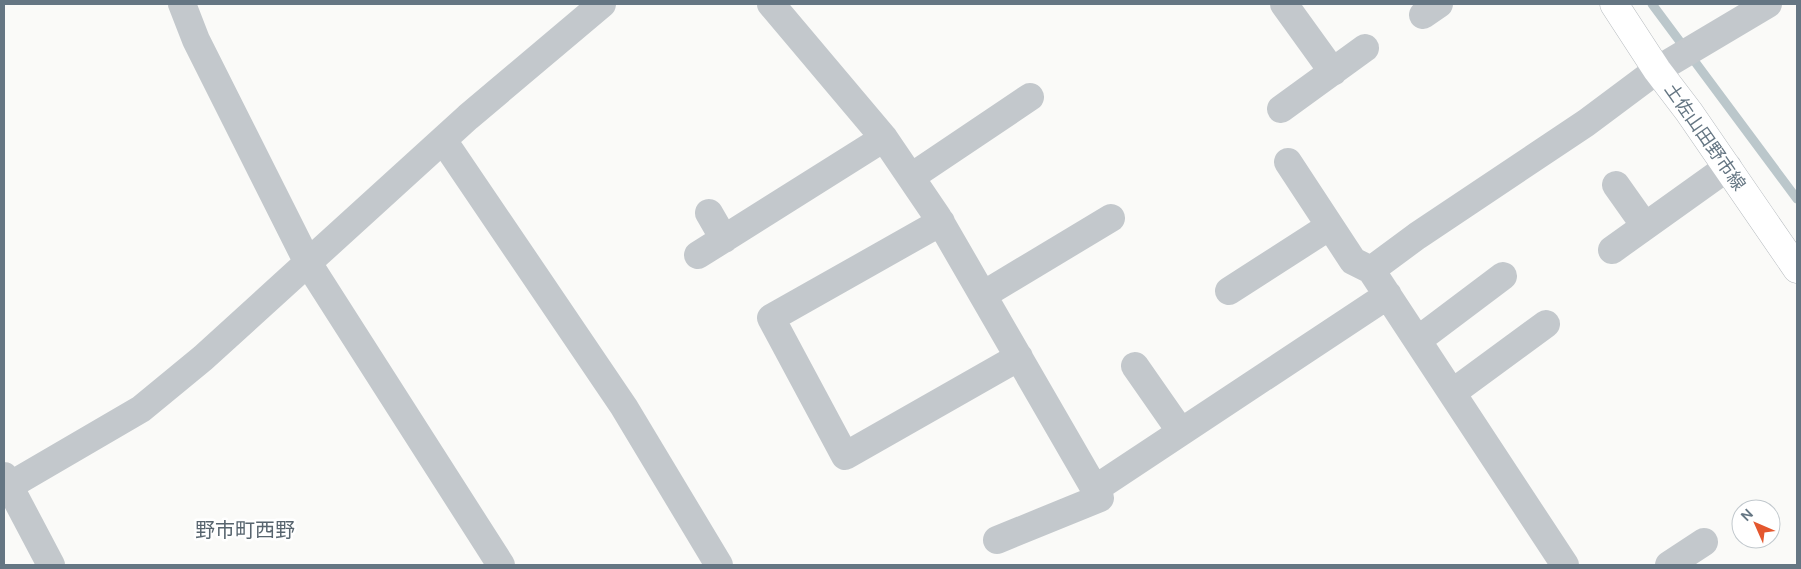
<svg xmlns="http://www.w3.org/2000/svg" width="1801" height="569" font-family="'DM Sans','Noto Sans JP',sans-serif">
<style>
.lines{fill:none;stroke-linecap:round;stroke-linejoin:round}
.stream{stroke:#bbc7cb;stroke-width:9}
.major-casing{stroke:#b5babe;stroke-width:29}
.minor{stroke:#c3c8cc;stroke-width:28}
.major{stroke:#fff;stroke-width:28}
.labels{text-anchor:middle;stroke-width:5;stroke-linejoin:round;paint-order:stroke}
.street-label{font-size:18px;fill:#657683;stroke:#fff}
.quarter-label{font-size:20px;fill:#57646e;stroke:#fff}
</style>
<rect width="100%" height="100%" fill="#fafaf8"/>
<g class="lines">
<path class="stream" d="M 1652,4 L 1797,199"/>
<defs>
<path id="major" d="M 1614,4 L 1657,70 L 1689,112 L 1797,269"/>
</defs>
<use href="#major" class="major-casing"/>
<path class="minor" d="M 182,4 L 196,40 L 308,263 L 501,565
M 771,4 L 884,138 L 937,216 L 1100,498 L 997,540
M 1284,4 L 1333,72
M 1423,15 L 1439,4
M 1281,109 L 1365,48
M 443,140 L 624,407 L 719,565
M 1288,162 L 1353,261 L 1371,270
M 911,177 L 1030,97
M 1616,185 L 1645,226
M 709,213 L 724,239
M 941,222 L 771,318 L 845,456 L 1019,357
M 1612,250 L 1728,167
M 698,255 L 884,138
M 1229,291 L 1330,226
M 983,295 L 1111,218
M 1418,340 L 1503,276
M 1135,366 L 1181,432
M 1452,393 L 1546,324
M 4,476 L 51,565
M 9,486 L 141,409 L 203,358 L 468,117 L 602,4
M 1095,489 L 1388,295
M 1565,565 L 1371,270 L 1417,236 L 1586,123 L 1657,70 L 1768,4
M 1669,565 L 1704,542"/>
<use href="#major" class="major"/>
</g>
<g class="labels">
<g class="street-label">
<text transform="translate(1705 137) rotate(55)" y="6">土佐山田野市線</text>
</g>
<g class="quarter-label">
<text x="245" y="537">野市町西野</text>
</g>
</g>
<rect width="1801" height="569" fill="none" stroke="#657683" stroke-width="10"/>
<g transform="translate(1756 524) rotate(315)"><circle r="24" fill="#ffffff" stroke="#c1c8cd"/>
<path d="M0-4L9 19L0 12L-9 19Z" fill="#e4572e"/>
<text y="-8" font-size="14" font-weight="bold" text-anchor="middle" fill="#657683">N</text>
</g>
</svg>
